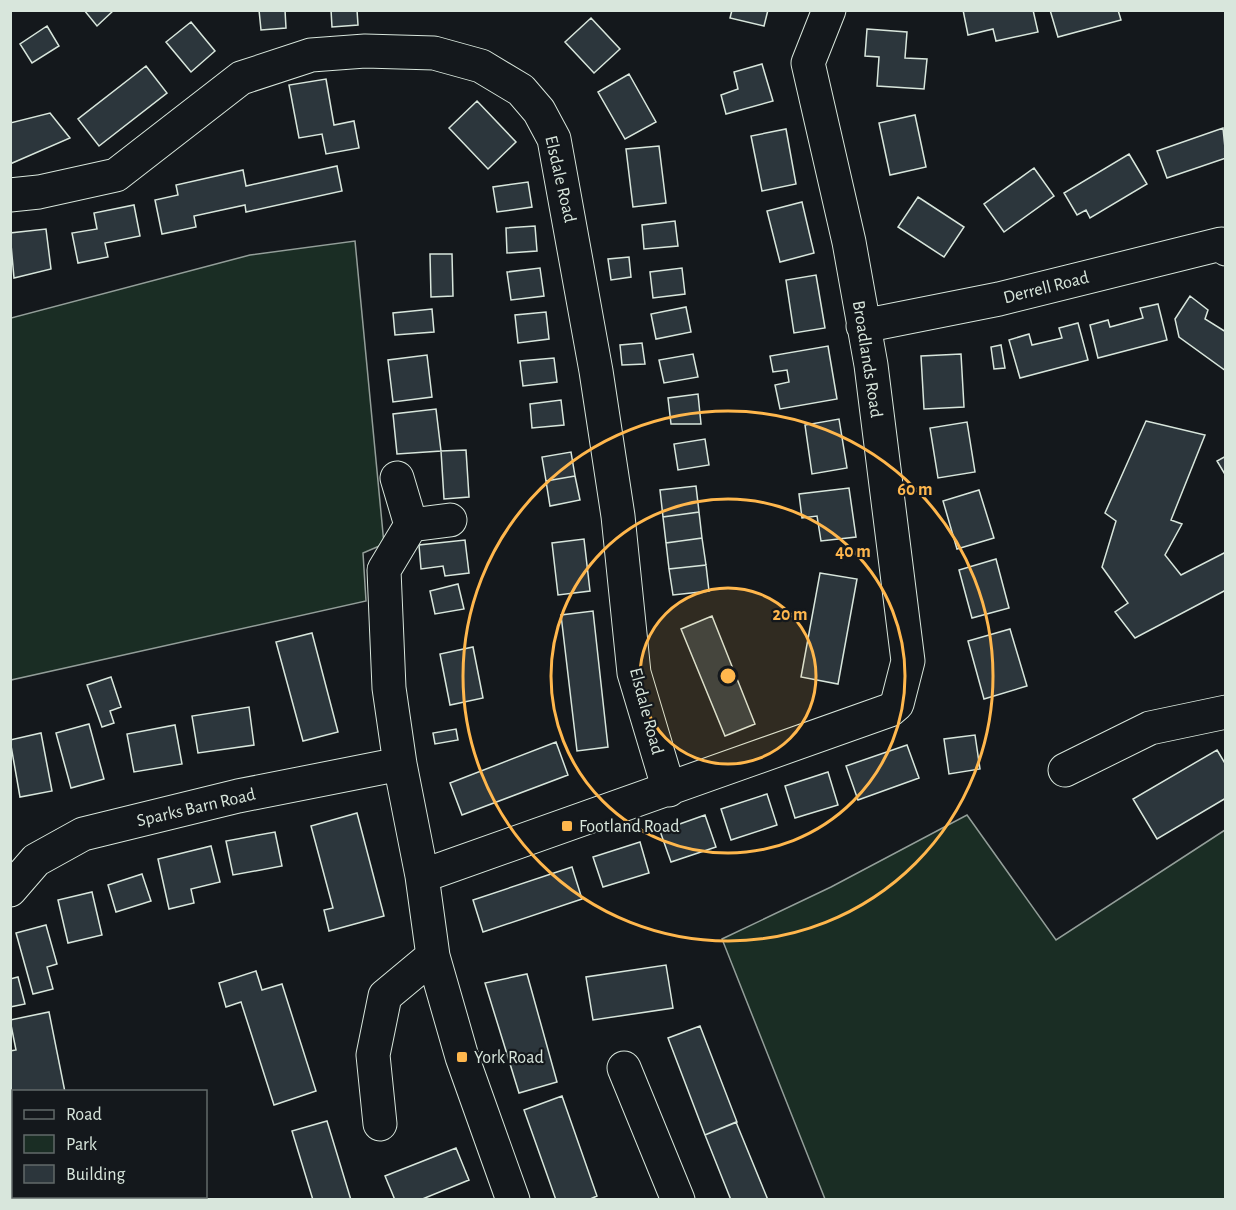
<svg xmlns="http://www.w3.org/2000/svg" width="1236" height="1210" font-family="'Alegreya Sans',sans-serif">
<style>
.green{fill:#1a2d24;stroke:#939e99;stroke-width:1.5}
.building{fill:#2c363c;stroke:#d8e6dc;stroke-width:1.5}
.lines{fill:none;stroke-linecap:round;stroke-linejoin:round}
.minor-casing{stroke:#d8e6dc;stroke-width:35}
.minor{stroke:#14181c;stroke-width:33}
.ring{fill:none;stroke:#ffb74d;stroke-width:3}
.poi-dot{fill:#ffb74d;stroke:#14181c;stroke-width:2}
.labels{text-anchor:middle;stroke-width:4.5;stroke-linejoin:round;paint-order:stroke}
.street-label{font-size:18px;fill:#d8e6dc;stroke:#14181c}
.poi-label{font-size:18px;fill:#d8e6dc;stroke:#14181c;text-anchor:start}
.centre{fill:#ffb74d;stroke:#14181c;stroke-width:3}
.ring-label{font-size:18px;text-anchor:middle;font-weight:bold;fill:#ffb74d;stroke:#14181c;stroke-width:4.5;stroke-linejoin:round;paint-order:stroke}
</style>
<rect width="100%" height="100%" fill="#14181c"/>
<path class="green" d="M 355,241 L 384,544 L 363,553 L 366,601 L 11,680 L 11,318 L 250,255 Z
M 967,815 L 1056,940 L 1225,830 L 1225,1199 L 825,1199 L 722,939 L 831,887 Z"/>
<path class="building" d="M 84,10 L 114,10 L 97,26 Z
M 259,10 L 285,10 L 286,28 L 261,30 Z
M 331,10 L 357,10 L 358,25 L 332,27 Z
M 732,10 L 768,10 L 764,26 L 730,18 Z
M 963,10 L 1033,10 L 1038,32 L 996,41 L 993,29 L 968,35 Z
M 1050,10 L 1118,10 L 1121,20 L 1058,37 Z
M 591,18 L 620,49 L 594,73 L 565,42 Z
M 191,22 L 215,51 L 191,72 L 166,42 Z
M 47,26 L 59,46 L 32,63 L 20,44 Z
M 867,29 L 907,32 L 905,58 L 927,59 L 924,89 L 877,86 L 879,57 L 865,56 Z
M 762,64 L 773,101 L 726,114 L 721,95 L 738,89 L 734,72 Z
M 146,66 L 167,93 L 99,146 L 78,119 Z
M 629,74 L 656,122 L 625,139 L 598,92 Z
M 326,79 L 334,125 L 354,121 L 359,148 L 326,154 L 322,134 L 299,138 L 289,85 Z
M 477,101 L 516,142 L 488,169 L 449,128 Z
M 50,113 L 70,138 L 10,164 L 10,123 Z
M 915,115 L 926,167 L 890,175 L 879,123 Z
M 1223,128 L 1226,158 L 1167,178 L 1157,151 Z
M 786,129 L 796,184 L 762,191 L 751,136 Z
M 659,146 L 666,203 L 633,207 L 626,149 Z
M 1129,154 L 1147,184 L 1090,218 L 1086,210 L 1077,215 L 1064,193 Z
M 337,166 L 342,191 L 246,212 L 245,205 L 194,216 L 196,227 L 162,234 L 155,200 L 178,195 L 176,185 L 243,170 L 246,186 Z
M 1034,168 L 1054,196 L 1004,232 L 984,204 Z
M 528,182 L 532,207 L 497,212 L 493,187 Z
M 918,197 L 964,227 L 944,257 L 898,227 Z
M 802,202 L 814,253 L 780,262 L 767,211 Z
M 134,205 L 140,236 L 105,243 L 108,257 L 78,263 L 72,233 L 97,229 L 94,213 Z
M 675,221 L 678,246 L 644,249 L 642,225 Z
M 535,226 L 537,251 L 507,253 L 506,228 Z
M 46,229 L 51,269 L 14,278 L 10,233 Z
M 430,254 L 452,254 L 453,296 L 431,297 Z
M 629,257 L 631,277 L 611,280 L 608,259 Z
M 540,268 L 544,296 L 511,300 L 507,272 Z
M 682,268 L 685,294 L 653,298 L 650,272 Z
M 816,275 L 825,328 L 794,333 L 786,280 Z
M 1190,296 L 1208,310 L 1205,319 L 1226,332 L 1226,371 L 1179,337 L 1175,319 Z
M 1158,304 L 1167,340 L 1098,358 L 1090,325 L 1108,320 L 1110,327 L 1143,318 L 1140,308 Z
M 686,307 L 691,332 L 656,339 L 651,314 Z
M 432,309 L 434,332 L 395,335 L 393,313 Z
M 546,312 L 549,339 L 518,343 L 515,315 Z
M 1078,323 L 1088,360 L 1020,378 L 1009,340 L 1029,334 L 1032,345 L 1062,338 L 1059,328 Z
M 642,343 L 645,364 L 622,365 L 620,345 Z
M 1001,345 L 1005,368 L 994,369 L 991,347 Z
M 828,346 L 837,399 L 780,409 L 775,385 L 789,382 L 787,370 L 773,372 L 770,356 Z
M 693,354 L 698,377 L 664,383 L 659,360 Z
M 961,354 L 964,407 L 924,409 L 921,356 Z
M 427,355 L 432,397 L 393,402 L 388,360 Z
M 554,358 L 557,382 L 523,386 L 520,361 Z
M 698,394 L 701,424 L 671,424 L 668,398 Z
M 561,400 L 564,425 L 532,428 L 530,404 Z
M 436,409 L 441,451 L 397,454 L 393,414 Z
M 839,419 L 847,468 L 812,474 L 805,425 Z
M 1146,421 L 1205,435 L 1171,520 L 1182,524 L 1165,555 L 1181,575 L 1226,552 L 1226,590 L 1135,638 L 1115,612 L 1128,603 L 1102,567 L 1116,521 L 1105,513 Z
M 967,422 L 975,472 L 938,478 L 930,428 Z
M 705,439 L 709,465 L 678,470 L 674,444 Z
M 466,450 L 469,497 L 444,499 L 441,451 Z
M 571,452 L 575,476 L 546,481 L 542,457 Z
M 1226,456 L 1226,476 L 1217,461 Z
M 575,476 L 580,500 L 550,506 L 546,481 Z
M 696,486 L 699,512 L 663,517 L 660,490 Z
M 849,488 L 856,537 L 821,541 L 817,516 L 802,518 L 799,494 Z
M 979,490 L 994,538 L 957,549 L 943,501 Z
M 699,512 L 702,538 L 666,543 L 663,517 Z
M 702,538 L 706,565 L 669,569 L 666,543 Z
M 584,539 L 590,591 L 558,595 L 552,543 Z
M 465,540 L 469,573 L 445,576 L 443,566 L 421,569 L 419,545 Z
M 996,559 L 1009,608 L 972,618 L 959,570 Z
M 706,565 L 709,591 L 673,595 L 669,569 Z
M 820,573 L 857,579 L 838,684 L 801,677 Z
M 458,584 L 464,609 L 435,614 L 430,591 Z
M 593,611 L 608,747 L 577,751 L 561,615 Z
M 712,616 L 755,724 L 725,736 L 681,629 Z
M 1010,629 L 1027,686 L 984,699 L 968,641 Z
M 312,633 L 338,732 L 303,741 L 276,642 Z
M 473,647 L 483,698 L 450,705 L 440,654 Z
M 111,677 L 121,707 L 110,711 L 114,723 L 102,727 L 87,685 Z
M 249,707 L 254,745 L 198,753 L 192,716 Z
M 89,724 L 104,779 L 71,788 L 56,733 Z
M 175,725 L 182,764 L 134,772 L 127,734 Z
M 456,729 L 458,740 L 435,744 L 433,733 Z
M 41,733 L 52,791 L 20,797 L 10,740 Z
M 975,735 L 980,769 L 949,774 L 944,739 Z
M 556,742 L 568,775 L 462,815 L 450,783 Z
M 907,745 L 919,778 L 858,800 L 846,766 Z
M 1217,750 L 1226,765 L 1226,798 L 1157,839 L 1133,799 Z
M 828,772 L 838,805 L 795,818 L 785,786 Z
M 767,794 L 777,825 L 731,840 L 721,809 Z
M 357,813 L 384,916 L 329,931 L 324,910 L 333,908 L 311,826 Z
M 705,815 L 716,847 L 671,862 L 660,831 Z
M 275,832 L 282,866 L 233,875 L 226,841 Z
M 640,842 L 649,873 L 603,887 L 593,857 Z
M 211,846 L 220,882 L 191,889 L 194,903 L 169,909 L 158,859 Z
M 572,867 L 582,899 L 483,932 L 473,900 Z
M 142,874 L 151,901 L 116,912 L 108,885 Z
M 92,892 L 102,935 L 68,943 L 58,900 Z
M 46,925 L 57,964 L 47,967 L 53,989 L 33,994 L 16,933 Z
M 666,965 L 673,1008 L 593,1020 L 586,977 Z
M 256,971 L 262,990 L 282,984 L 316,1091 L 274,1105 L 241,1002 L 226,1007 L 219,983 Z
M 527,974 L 557,1082 L 519,1093 L 485,983 Z
M 18,977 L 25,1004 L 10,1007 L 10,979 Z
M 49,1012 L 65,1092 L 14,1092 L 14,1131 L 10,1131 L 10,1051 L 16,1050 L 10,1020 Z
M 700,1026 L 737,1122 L 705,1135 L 668,1038 Z
M 562,1096 L 597,1196 L 588,1200 L 556,1200 L 524,1110 Z
M 327,1121 L 351,1200 L 313,1200 L 292,1131 Z
M 736,1122 L 768,1200 L 731,1200 L 705,1135 Z
M 456,1148 L 469,1180 L 420,1200 L 395,1200 L 385,1176 Z"/>
<g class="lines">
<defs>
<path id="minor" d="M 10,195 L 39,192 L 116,175 L 241,78 L 311,55 L 365,51 L 434,53 L 481,66 L 521,90 L 539,111 L 554,139 L 596,371 L 618,516 L 634,673 L 669,790
M 863,326 L 999,299 L 1221,244 L 1226,249
M 397,478 L 411,525 L 384,570 L 389,688 L 400,764 L 422,876 L 433,956 L 462,1057 L 513,1200
M 411,525 L 450,520
M 1065,770 L 1150,728 L 1226,712
M 422,876 L 890,710 L 897,704 L 908,661 L 871,365 L 849,242 L 808,63 L 829,10
M 10,890 L 36,860 L 83,834 L 238,796 L 400,764
M 624,1068 L 678,1200
M 380,1124 L 373,1055 L 385,996 L 433,956
M 10,1197 L 14,1195"/>
</defs>
<use href="#minor" class="minor-casing"/>
<use href="#minor" class="minor"/>
</g>
<circle cx="728" cy="676" r="88" fill="#ffb74d" fill-opacity=".12"/>
<g class="ring">
<circle cx="728" cy="676" r="88"/>
<circle cx="728" cy="676" r="177"/>
<circle cx="728" cy="676" r="265"/>
</g>
<g class="poi-dot">
<rect x="561" y="820" width="12" height="12" rx="3"/>
<rect x="456" y="1051" width="12" height="12" rx="3"/>
</g>
<g class="labels">
<g class="street-label">
<text transform="translate(561 179) rotate(77)" y="6">Elsdale Road</text>
<text transform="translate(1046 287) rotate(-14)" y="6">Derrell Road</text>
<text transform="translate(868 359) rotate(81)" y="6">Broadlands Road</text>
<text transform="translate(647 711) rotate(75)" y="6">Elsdale Road</text>
<text transform="translate(196 807) rotate(-13)" y="6">Sparks Barn Road</text>
</g>
<g class="poi-label">
<text x="579" y="832">Footland Road</text>
<text x="474" y="1063">York Road</text>
</g>
</g>
<circle cx="728" cy="676" r="9" class="centre"/>
<g class="ring-label">
<text x="915" y="495">60 m</text>
<text x="853" y="557">40 m</text>
<text x="790" y="620">20 m</text>
</g>
<rect width="1236" height="1210" fill="none" stroke="#d8e6dc" stroke-width="24"/>
<rect x="12" y="1090" width="195" height="108" fill="#14181c" stroke="#626a69" stroke-width="1.5"/>
<rect x="24" y="1110" width="30" height="9" fill="#14181c" stroke="#626a69" stroke-width="1.5"/>
<text x="66" y="1120" font-size="18" fill="#d8e6dc">Road</text>
<rect x="24" y="1135" width="30" height="18" fill="#1a2d24" stroke="#626a69" stroke-width="1.5"/>
<text x="66" y="1150" font-size="18" fill="#d8e6dc">Park</text>
<rect x="24" y="1165" width="30" height="18" fill="#2c363c" stroke="#626a69" stroke-width="1.5"/>
<text x="66" y="1180" font-size="18" fill="#d8e6dc">Building</text>
</svg>
